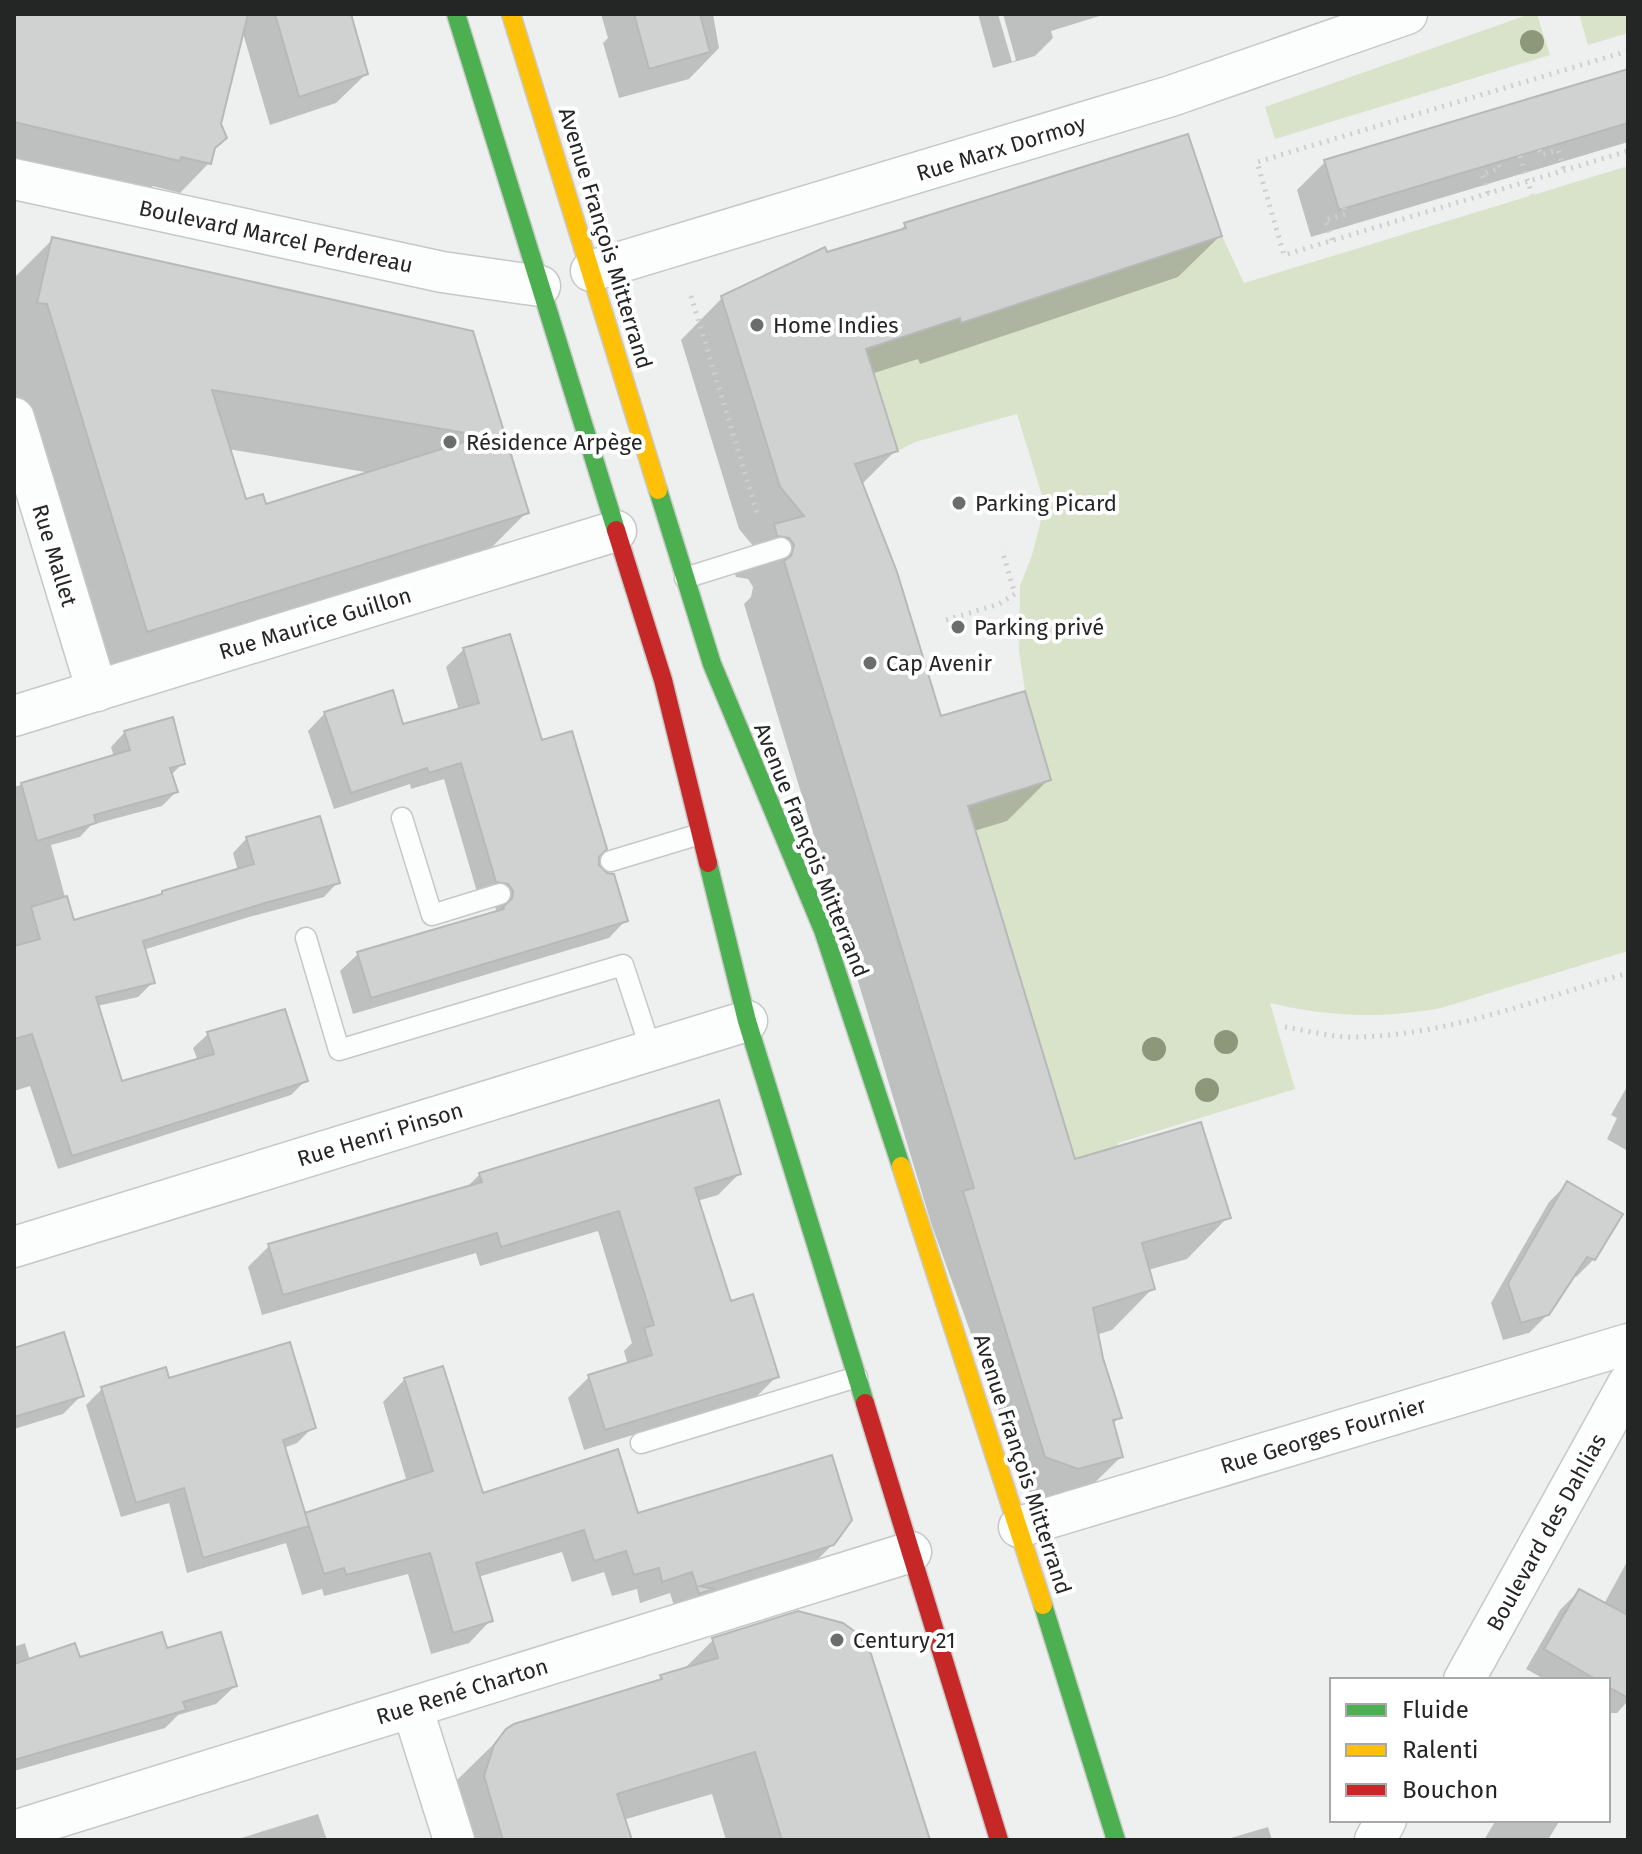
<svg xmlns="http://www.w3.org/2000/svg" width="1642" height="1854" font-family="'Fira Sans',sans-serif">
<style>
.green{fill:#d9e3ca}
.shadow{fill:#0003;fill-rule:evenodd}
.building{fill:#d0d2d1;stroke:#b7b8b8;stroke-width:2;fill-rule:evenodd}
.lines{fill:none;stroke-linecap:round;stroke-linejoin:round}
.lane-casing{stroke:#c6c7c6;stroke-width:23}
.street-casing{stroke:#c6c7c6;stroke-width:43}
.fast-casing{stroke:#c9caca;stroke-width:21}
.slow-casing{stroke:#c9caca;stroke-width:21}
.jam-casing{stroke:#c9caca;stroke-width:21}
.path{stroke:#cdcece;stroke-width:5;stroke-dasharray:2 6;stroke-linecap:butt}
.lane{stroke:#fcfdfd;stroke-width:20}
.street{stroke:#fcfdfd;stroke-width:40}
.fast{stroke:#4caf50;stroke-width:18}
.slow{stroke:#ffc107;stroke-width:18}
.jam{stroke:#c62828;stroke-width:18}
.tree{fill:#8d9779}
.poi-dot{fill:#6b6c6c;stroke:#fff;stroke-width:3}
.labels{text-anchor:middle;stroke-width:8;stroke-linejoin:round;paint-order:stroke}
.street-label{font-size:22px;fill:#242525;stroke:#fff}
.poi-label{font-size:22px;fill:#242525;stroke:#fff;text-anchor:start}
</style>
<rect width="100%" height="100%" fill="#eef0ef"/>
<path class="green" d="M 1530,14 L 1537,14 L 1550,55 L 1275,139 L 1265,107 Z
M 1579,14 L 1628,14 L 1628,33 L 1588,45 Z
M 1628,166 L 1628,951 L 1441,1008 C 1382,1019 1328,1017 1270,1003 L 1295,1089 L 1118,1143 L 1118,1146 L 1075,1159 L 952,754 L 1012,792 L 1051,780 L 1025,691 L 1019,651 L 1020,586 L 1032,555 L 1045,505 L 1017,414 L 915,442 L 898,451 L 875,377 L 858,349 L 875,346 L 960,318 L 962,323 L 1125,269 L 1122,261 L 1146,262 L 1222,236 L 1244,283 Z"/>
<path class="shadow" d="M 14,14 L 349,14 L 366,74 L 336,103 L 270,125 L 242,30 L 209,163 L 180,193 L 153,186 L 149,190 L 14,158 Z
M 601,14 L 713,14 L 719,48 L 689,79 L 619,98 L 603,43 L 608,38 Z
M 978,14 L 998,14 L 1012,62 L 1016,60 L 1003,14 L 1106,14 L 1051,31 L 1053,38 L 1035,56 L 993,68 Z
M 1628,71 L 1628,142 L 1311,237 L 1297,190 L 1325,162 Z
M 905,225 L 1220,236 L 1178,277 L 920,364 L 918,359 L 871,374 L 895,451 L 861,485 L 940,718 L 1049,779 L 1007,821 L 974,831 L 1074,1162 L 1228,1217 L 1187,1259 L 1148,1270 L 1153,1288 L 1112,1330 L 1096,1335 L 1119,1417 L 1112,1425 L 1121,1457 L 1079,1498 L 1035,1510 L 932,1226 L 744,604 L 751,597 L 753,587 L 748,579 L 736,577 L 733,568 L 754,547 L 739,529 L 681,340 L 722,298 L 826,255 L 898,233 Z
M 53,239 L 471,333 L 527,512 L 478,561 L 99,680 L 14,401 L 14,278 ZM 228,449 L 371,473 L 265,507 L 244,502 Z
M 464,649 L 540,742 L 597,857 L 597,866 L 626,920 L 609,938 L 353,1014 L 340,971 L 358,954 L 496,914 L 496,909 L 491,901 L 479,899 L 444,779 L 411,789 L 410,784 L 334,809 L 308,731 L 325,713 L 402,726 L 459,711 L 446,667 Z
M 125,732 L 183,763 L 171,775 L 176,792 L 162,806 L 91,825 L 80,837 L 51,845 L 72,923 L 238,871 L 233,853 L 247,838 L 338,882 L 324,897 L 249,917 L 143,950 L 153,982 L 138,997 L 97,1006 L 120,1084 L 198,1061 L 193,1048 L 208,1034 L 305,1081 L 291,1095 L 58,1169 L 30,1086 L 14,1091 L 14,787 L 114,757 L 111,747 Z
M 1628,1085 L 1628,1151 L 1607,1139 L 1617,1118 L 1611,1115 Z
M 480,1174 L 739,1174 L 718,1195 L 697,1201 L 730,1304 L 777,1376 L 756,1397 L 584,1450 L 568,1398 L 589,1377 L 628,1365 L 624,1351 L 632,1343 L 598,1231 L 480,1266 L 476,1253 L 262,1315 L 248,1267 L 269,1246 L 466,1188 Z
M 1567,1184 L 1594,1259 L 1576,1277 L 1572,1276 L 1548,1314 L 1529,1333 L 1503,1340 L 1491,1303 L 1549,1202 Z
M 14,1350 L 82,1395 L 63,1414 L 14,1429 Z
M 405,1379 L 482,1495 L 833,1544 L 810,1567 L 677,1615 L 670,1593 L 640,1603 L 637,1589 L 612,1596 L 604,1572 L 572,1582 L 562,1552 L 478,1577 L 491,1620 L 469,1643 L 431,1654 L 408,1574 L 324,1596 L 322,1589 L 302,1595 L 286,1543 L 187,1573 L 169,1503 L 121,1517 L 86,1405 L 102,1389 L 168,1380 L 313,1427 L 297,1443 L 284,1448 L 304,1517 L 407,1482 L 383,1402 Z
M 1628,1560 L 1628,1701 L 1617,1713 L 1608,1713 L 1608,1680 L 1546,1680 L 1526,1669 L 1560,1610 L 1579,1591 L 1604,1604 Z
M 713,1640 L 928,1840 L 726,1840 L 712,1794 L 623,1820 L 630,1840 L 448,1840 L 444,1810 L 457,1780 L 501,1737 L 655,1683 L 662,1677 L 683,1670 Z
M 25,1643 L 30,1660 L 78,1659 L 166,1651 L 235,1686 L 216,1704 L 178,1715 L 165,1728 L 14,1771 L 14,1647 Z
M 318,1814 L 327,1840 L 235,1840 Z
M 1496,1820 L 1560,1820 L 1548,1840 L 1484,1840 Z
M 1268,1827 L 1272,1840 L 1224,1840 Z"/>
<path class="building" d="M 14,14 L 248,14 L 221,124 L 227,138 L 215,148 L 211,164 L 181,157 L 180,161 L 14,122 Z
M 275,14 L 351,14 L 368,74 L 299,97 Z
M 634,14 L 700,14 L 710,52 L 649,69 Z
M 1628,69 L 1628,123 L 1339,210 L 1324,160 Z
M 1188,134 L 1222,236 L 961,323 L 960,318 L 866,349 L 898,451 L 855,464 L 897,572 L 941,716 L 1025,691 L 1051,780 L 968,806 L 1075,1159 L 1201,1122 L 1231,1218 L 1142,1243 L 1155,1289 L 1093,1308 L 1103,1358 L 1122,1418 L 1113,1420 L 1123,1457 L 1078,1469 L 1045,1457 L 989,1277 L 963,1191 L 974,1188 L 784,561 L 791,556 L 794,545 L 789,538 L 777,536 L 774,524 L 804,516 L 780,487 L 721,296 L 825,247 L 827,252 L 906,228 L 904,223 Z
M 52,237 L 473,331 L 529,513 L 147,632 L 47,304 L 37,303 ZM 212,390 L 249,396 L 483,436 L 266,504 L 263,494 L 246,499 Z
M 510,634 L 542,740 L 572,731 L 607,849 L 599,857 L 599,865 L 607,873 L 614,874 L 628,921 L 371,998 L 357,952 L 504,909 L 503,907 L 512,898 L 513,891 L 508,884 L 496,882 L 461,763 L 429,773 L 427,768 L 351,793 L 324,712 L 393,690 L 403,724 L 479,703 L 463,648 Z
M 173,717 L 185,764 L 170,768 L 178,792 L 94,815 L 96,823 L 37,841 L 21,783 L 130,750 L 124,731 Z
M 320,816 L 340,883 L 265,903 L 143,941 L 155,983 L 96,997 L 122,1081 L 214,1054 L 207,1032 L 285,1009 L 308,1081 L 72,1156 L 32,1034 L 14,1039 L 14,946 L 40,939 L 31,907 L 67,896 L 74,920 L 162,894 L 162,891 L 254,864 L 246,837 Z
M 719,1100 L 741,1174 L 695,1188 L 731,1301 L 753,1294 L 779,1377 L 605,1430 L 588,1375 L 652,1355 L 644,1328 L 654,1325 L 619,1211 L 501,1247 L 497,1233 L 283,1295 L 268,1244 L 482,1182 L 479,1173 Z
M 1567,1181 L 1623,1214 L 1595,1260 L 1587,1257 L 1549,1315 L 1521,1323 L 1508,1283 Z
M 64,1332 L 84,1396 L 14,1417 L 14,1348 Z
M 290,1342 L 316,1428 L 283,1440 L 309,1526 L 203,1558 L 184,1488 L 136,1503 L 101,1387 L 166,1367 L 169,1378 Z
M 443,1366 L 483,1493 L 618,1449 L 638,1513 L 832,1455 L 852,1520 L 834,1545 L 700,1586 L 713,1589 L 699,1594 L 692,1572 L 662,1582 L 659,1568 L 634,1575 L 626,1551 L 594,1561 L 584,1530 L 476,1563 L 493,1621 L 453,1633 L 430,1553 L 346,1575 L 344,1568 L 324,1574 L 305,1513 L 433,1471 L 404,1378 Z
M 1579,1589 L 1628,1615 L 1628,1698 L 1608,1687 L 1608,1680 L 1597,1680 L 1544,1649 Z
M 798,1611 L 843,1623 L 858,1634 L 871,1654 L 930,1840 L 782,1840 L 755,1752 L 617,1794 L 632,1840 L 503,1840 L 484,1776 L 494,1745 L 506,1729 L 514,1724 L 662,1679 L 660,1675 L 718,1658 L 712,1638 Z
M 162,1632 L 167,1648 L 221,1632 L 237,1686 L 183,1702 L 186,1710 L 14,1760 L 14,1664 L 75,1643 L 80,1657 Z"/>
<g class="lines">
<defs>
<path id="lane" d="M 685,578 L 781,548
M 402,818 L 432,915 L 500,894
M 611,861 L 700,834
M 306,938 L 339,1050 L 623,965 L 651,1050
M 641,1443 L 857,1377"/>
<path id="street" d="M 14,179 L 442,272 L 540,286
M 591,271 L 1171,96 L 1407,14
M 14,418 L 97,691
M 14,716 L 616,531
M 14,1247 L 747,1021
M 1019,1527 L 1628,1344
M 1464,1680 L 1628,1384
M 412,1707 L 454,1840
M 14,1831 L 911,1552
M 1375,1840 L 1386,1820"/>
<path id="fast" d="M 456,14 L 616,530
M 658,490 L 712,664 L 823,930 L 901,1166
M 708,863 L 747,1021 L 865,1403
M 1043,1605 L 1116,1840"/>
<path id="slow" d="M 511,14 L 658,490
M 901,1166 L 1043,1605"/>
<path id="jam" d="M 616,530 L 663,680 L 708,863
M 865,1403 L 999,1840"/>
</defs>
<use href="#lane" class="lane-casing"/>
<use href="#street" class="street-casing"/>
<use href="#fast" class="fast-casing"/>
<use href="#slow" class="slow-casing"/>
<use href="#jam" class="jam-casing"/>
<path class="path" d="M 1628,51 L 1257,162 L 1284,255 L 1628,151
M 1539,150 L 1541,155 L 1558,150 L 1564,170
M 1520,156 L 1532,195
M 1488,193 L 1482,174 L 1500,168 L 1498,163
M 1332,240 L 1325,220 L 1346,214 L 1344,208
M 691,296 L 758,516
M 946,620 L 999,604 L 1015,594 L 1002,550
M 1285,1027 C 1309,1031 1334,1038 1358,1037 C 1450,1035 1541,998 1628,973"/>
<use href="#lane" class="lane"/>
<use href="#street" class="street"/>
<use href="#fast" class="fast"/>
<use href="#slow" class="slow"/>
<use href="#jam" class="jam"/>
</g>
<g class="tree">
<circle cx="1532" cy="42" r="12"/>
<circle cx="1226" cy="1042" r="12"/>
<circle cx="1154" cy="1049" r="12"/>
<circle cx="1207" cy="1090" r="12"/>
</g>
<g class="poi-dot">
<circle cx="757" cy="325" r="8"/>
<circle cx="450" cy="442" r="8"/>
<circle cx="959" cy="503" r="8"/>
<circle cx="958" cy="627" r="8"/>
<circle cx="870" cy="663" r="8"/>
<circle cx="837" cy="1640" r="8"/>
</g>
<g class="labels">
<g class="street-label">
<text transform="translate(1001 148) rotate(-17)" y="8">Rue Marx Dormoy</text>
<text transform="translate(276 236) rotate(12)" y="8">Boulevard Marcel Perdereau</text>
<text transform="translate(606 238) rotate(73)" y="8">Avenue François Mitterrand</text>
<text transform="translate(55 555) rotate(73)" y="8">Rue Mallet</text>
<text transform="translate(315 623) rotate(-17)" y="8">Rue Maurice Guillon</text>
<text transform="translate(812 850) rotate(68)" y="8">Avenue François Mitterrand</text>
<text transform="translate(380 1134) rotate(-17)" y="8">Rue Henri Pinson</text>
<text transform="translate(1323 1435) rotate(-17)" y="8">Rue Georges Fournier</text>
<text transform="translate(1023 1464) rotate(72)" y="8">Avenue François Mitterrand</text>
<text transform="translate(1546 1532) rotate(-61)" y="8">Boulevard des Dahlias</text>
<text transform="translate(462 1691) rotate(-17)" y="8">Rue René Charton</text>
</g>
<g class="poi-label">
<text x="773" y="333">Home Indies</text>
<text x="466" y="450">Résidence Arpège</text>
<text x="975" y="511">Parking Picard</text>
<text x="974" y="635">Parking privé</text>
<text x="886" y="671">Cap Avenir</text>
<text x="853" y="1648">Century 21</text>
</g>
</g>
<rect width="1642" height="1854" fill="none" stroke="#242525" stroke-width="32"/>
<rect x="1330" y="1678" width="280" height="144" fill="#ffffff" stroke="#a7a8a8" stroke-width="2"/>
<rect x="1346" y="1704" width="40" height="12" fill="#4caf50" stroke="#a7a8a8" stroke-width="2"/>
<text x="1402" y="1718" font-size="24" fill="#242525">Fluide</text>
<rect x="1346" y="1744" width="40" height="12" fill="#ffc107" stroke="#a7a8a8" stroke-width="2"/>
<text x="1402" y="1758" font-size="24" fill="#242525">Ralenti</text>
<rect x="1346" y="1784" width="40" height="12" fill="#c62828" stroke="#a7a8a8" stroke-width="2"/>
<text x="1402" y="1798" font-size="24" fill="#242525">Bouchon</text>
</svg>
